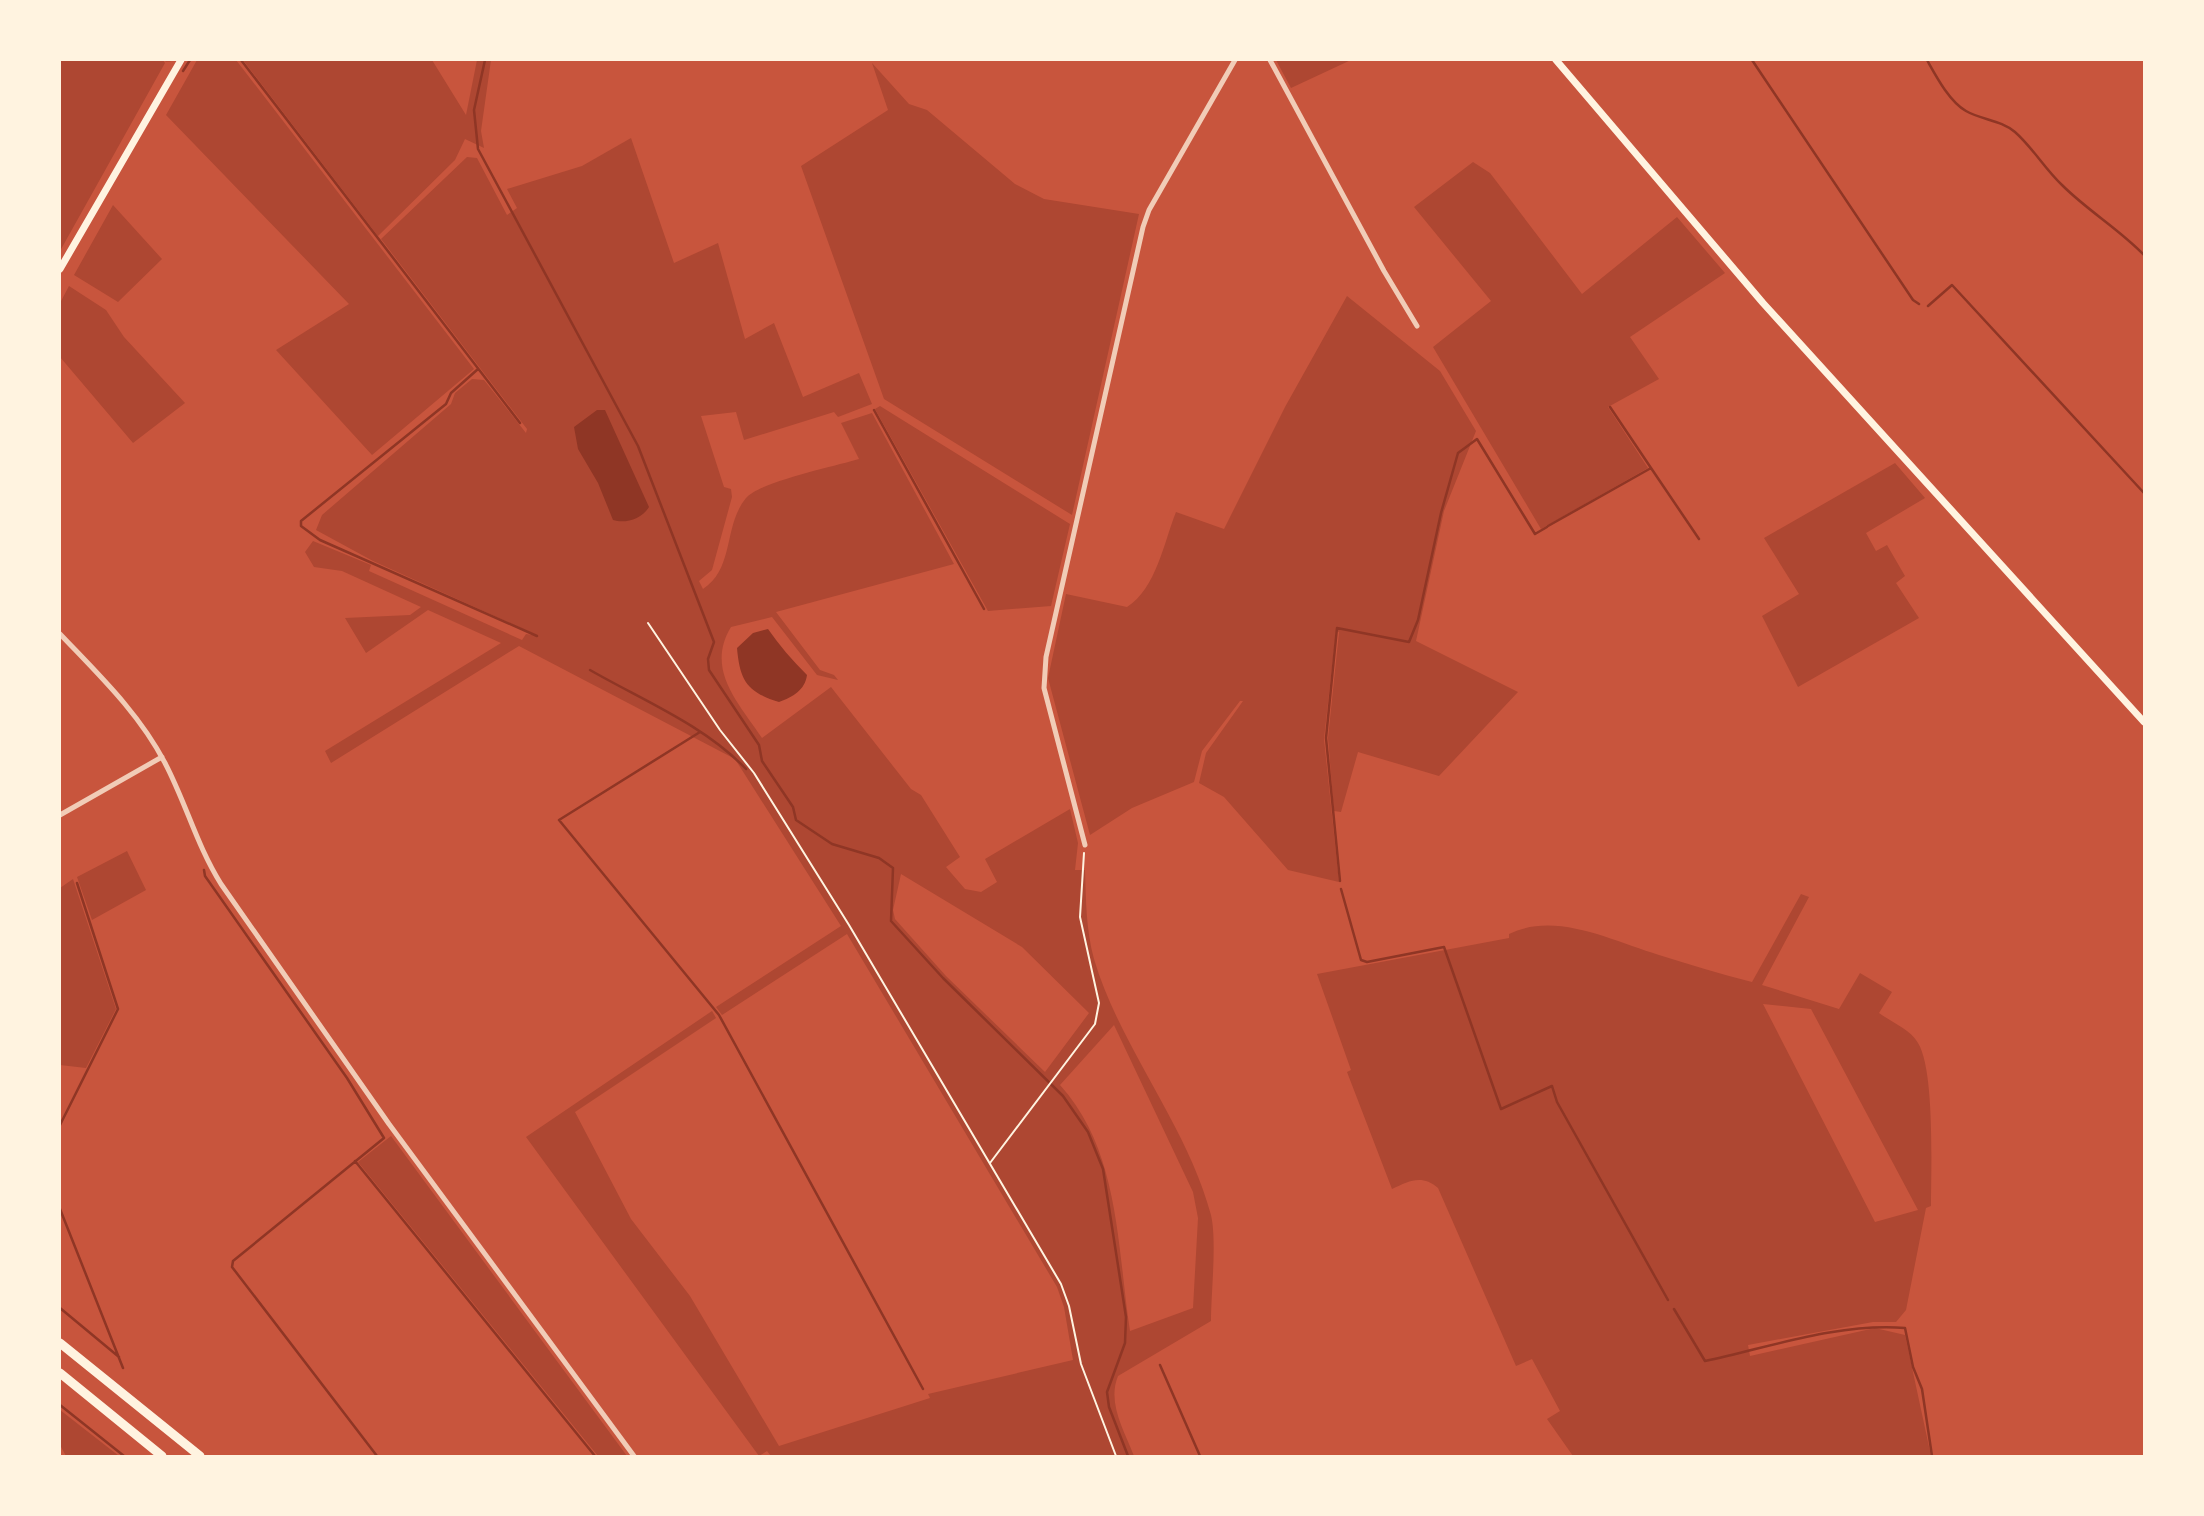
<svg xmlns="http://www.w3.org/2000/svg" width="2204" height="1516" font-family="Merriweather,serif">
<style>
.green{fill:#ae4732;fill-rule:evenodd}
.water{fill:#8f3625}
.lines{fill:none;stroke-linecap:round;stroke-linejoin:round}
.stream{stroke:#8f3625;stroke-width:2.5}
.path{stroke:#fff3e0;stroke-width:2}
.minor{stroke:#f1ccb7;stroke-width:5}
.secondary{stroke:#fff3e0;stroke-width:7}
.motorway{stroke:#fff3e0;stroke-width:9}
</style>
<rect width="100%" height="100%" fill="#c8553d"/>
<path class="green" d="M 60,60 L 163,60 L 165,63 L 60,251 Z
M 197,60 L 236,60 L 474,369 L 372,455 L 276,350 L 349,304 L 166,115 Z
M 243,60 L 432,60 L 466,115 L 477,60 L 491,60 L 481,131 L 484,148 L 465,139 L 455,160 L 378,236 Z
M 1276,60 L 1351,60 L 1291,88 Z
M 872,63 L 909,104 L 927,110 L 1015,184 L 1044,199 L 1139,214 L 1072,515 L 884,399 L 801,166 L 888,110 Z
M 631,138 L 674,263 L 718,243 L 745,339 L 774,323 L 803,397 L 859,373 L 872,404 L 838,417 L 834,412 L 744,440 L 736,412 L 701,416 L 724,487 L 731,489 L 732,497 L 712,570 L 699,581 L 703,589 C 735,568 723,526 746,498 C 759,482 836,466 859,459 L 841,423 L 872,413 L 954,564 L 776,612 L 820,670 L 834,675 L 838,680 L 817,675 L 772,617 L 731,627 C 705,670 739,703 762,738 L 831,687 L 911,789 L 921,795 L 960,857 L 946,867 L 965,889 L 981,892 L 997,882 L 985,859 L 1070,809 L 1078,843 L 1075,870 L 1085,870 C 1086,900 1086,930 1094,959 C 1120,1047 1187,1125 1211,1215 C 1217,1241 1211,1293 1211,1321 L 1118,1376 C 1107,1403 1124,1430 1134,1456 L 771,1456 L 767,1451 L 759,1456 L 526,1137 L 712,1011 L 716,1018 L 575,1112 L 631,1219 L 690,1296 L 779,1446 L 930,1398 L 928,1394 L 1073,1360 L 1064,1307 L 1057,1287 L 847,934 L 722,1015 L 716,1007 L 841,926 L 735,759 L 519,646 L 331,763 L 325,751 L 501,643 L 428,610 L 366,653 L 345,618 L 410,615 L 421,607 L 342,571 L 314,567 L 305,552 L 313,541 L 371,565 L 369,571 L 522,640 L 526,634 L 539,636 L 373,561 L 316,530 L 322,515 L 451,404 L 455,393 L 472,379 L 484,380 L 526,433 L 527,429 L 381,239 L 467,157 L 477,158 L 507,215 L 517,208 L 507,189 L 582,166 ZM 901,874 L 1022,947 L 1089,1013 L 1045,1072 L 946,976 L 895,919 L 893,910 ZM 1114,1025 L 1193,1192 L 1198,1218 L 1193,1308 L 1130,1331 C 1117,1247 1120,1151 1060,1085 Z
M 1473,162 L 1490,173 L 1582,294 L 1677,217 L 1725,273 L 1630,337 L 1659,379 L 1608,407 L 1648,468 L 1541,529 L 1433,347 L 1491,301 L 1414,207 Z
M 113,205 L 162,259 L 118,302 L 74,275 Z
M 69,286 L 106,310 L 124,337 L 185,403 L 133,443 L 60,357 L 60,303 Z
M 1347,296 L 1440,371 L 1476,431 L 1444,511 L 1416,641 L 1518,692 L 1439,776 L 1358,752 L 1341,812 L 1334,811 L 1328,738 L 1339,632 L 1336,631 L 1324,739 L 1339,882 L 1288,870 L 1224,797 L 1199,783 L 1206,753 L 1243,701 L 1240,701 L 1202,751 L 1194,782 L 1132,808 L 1090,835 L 1048,678 L 1066,594 L 1127,607 C 1156,589 1164,542 1176,512 L 1224,529 L 1285,407 Z
M 880,406 L 1070,524 L 1051,606 L 988,611 L 875,409 Z
M 1895,463 L 1925,498 L 1866,533 L 1876,551 L 1887,545 L 1905,576 L 1896,583 L 1919,618 L 1798,687 L 1762,616 L 1799,594 L 1764,538 Z
M 127,851 L 146,890 L 92,920 L 77,877 Z
M 73,879 L 116,1009 L 86,1068 L 60,1065 L 60,888 Z
M 1801,894 L 1809,897 L 1762,985 L 1839,1009 L 1860,973 L 1892,992 L 1879,1013 C 1891,1022 1910,1029 1918,1043 C 1935,1070 1931,1171 1931,1206 L 1926,1208 L 1906,1310 L 1896,1322 L 1873,1322 L 1748,1345 L 1750,1356 L 1875,1328 L 1905,1335 L 1931,1456 L 1573,1456 L 1547,1419 L 1560,1411 L 1532,1359 L 1516,1366 L 1438,1188 C 1422,1174 1409,1181 1392,1189 L 1347,1072 L 1351,1070 L 1317,974 L 1509,938 L 1509,934 C 1556,911 1612,941 1659,955 C 1689,964 1720,974 1752,982 ZM 1763,1004 L 1811,1009 L 1918,1210 L 1875,1222 Z
M 391,1136 L 627,1456 L 598,1456 L 358,1162 Z
M 60,1410 L 119,1456 L 66,1456 L 60,1445 Z"/>
<path class="water" d="M 597,410 L 605,410 L 649,507 C 642,519 625,524 613,520 L 598,483 L 578,449 L 574,427 Z
M 768,629 C 779,645 792,660 807,675 C 805,690 793,697 779,702 C 747,692 740,681 737,648 L 753,633 Z"/>
<g class="lines">
<path class="stream" d="M 166,60 L 170,60
M 241,60 L 520,423
M 485,60 L 474,110 L 478,149 L 638,446 L 714,642 L 708,659 L 709,670 L 759,745 L 762,761 L 793,807 L 796,820 L 832,844 L 879,858 L 893,868 L 891,921 L 943,978 L 1063,1096 L 1088,1132 L 1103,1169 L 1126,1317 L 1125,1343 L 1107,1392 L 1109,1407 L 1128,1456
M 1752,60 L 1913,300 L 1919,304
M 1927,60 C 1936,76 1949,101 1966,111 C 1982,120 2001,120 2015,132 C 2033,148 2045,169 2062,185 C 2088,211 2119,229 2144,255
M 183,71 L 190,60
M 1928,306 L 1952,285 L 2144,493
M 478,369 L 451,393 L 446,404 L 301,521 L 301,526 L 320,540 L 537,636
M 1610,407 L 1651,468
M 874,410 L 984,609
M 1548,526 L 1651,468 L 1699,539
M 590,670 C 642,700 704,725 746,769
M 700,732 L 559,820 L 719,1015 L 923,1389
M 204,870 L 205,876 L 347,1078 L 384,1138 L 233,1261 L 232,1267 L 377,1456
M 1340,881 L 1326,738 L 1337,628 L 1409,642 L 1418,620 L 1441,513 L 1458,453 L 1477,439 L 1535,534 L 1547,527
M 1341,889 L 1361,960 L 1367,962 L 1444,947 L 1501,1109 L 1552,1086 L 1557,1102 L 1668,1300
M 60,1125 L 118,1009 L 77,883
M 355,1161 L 595,1456
M 60,1209 L 123,1368
M 60,1308 L 119,1357
M 1674,1309 L 1705,1361 C 1771,1347 1836,1323 1905,1328 L 1913,1367 L 1922,1389 L 1932,1456
M 1160,1365 L 1200,1456
M 60,1405 L 124,1456"/>
<path class="path" d="M 648,623 L 720,730 L 754,773 L 849,925 L 1061,1284 L 1069,1306 L 1081,1364 L 1116,1456
M 990,1163 L 1095,1024 L 1099,1003 L 1080,917 L 1084,853"/>
<path class="minor" d="M 1270,60 L 1384,271 L 1417,326
M 60,634 C 98,674 139,713 165,763 C 186,803 197,846 221,884 L 389,1124 L 634,1456
M 60,815 L 162,757
M 1085,845 L 1044,688 L 1046,657 L 1143,227 L 1149,210 L 1235,60"/>
<path class="secondary" d="M 1556,60 L 1763,303 L 2144,722
M 60,269 L 181,60"/>
<path class="motorway" d="M 60,1343 L 200,1456
M 60,1373 L 162,1456"/>
</g>
<rect width="2204" height="1516" fill="none" stroke="#fff3e0" stroke-width="122"/>
</svg>
